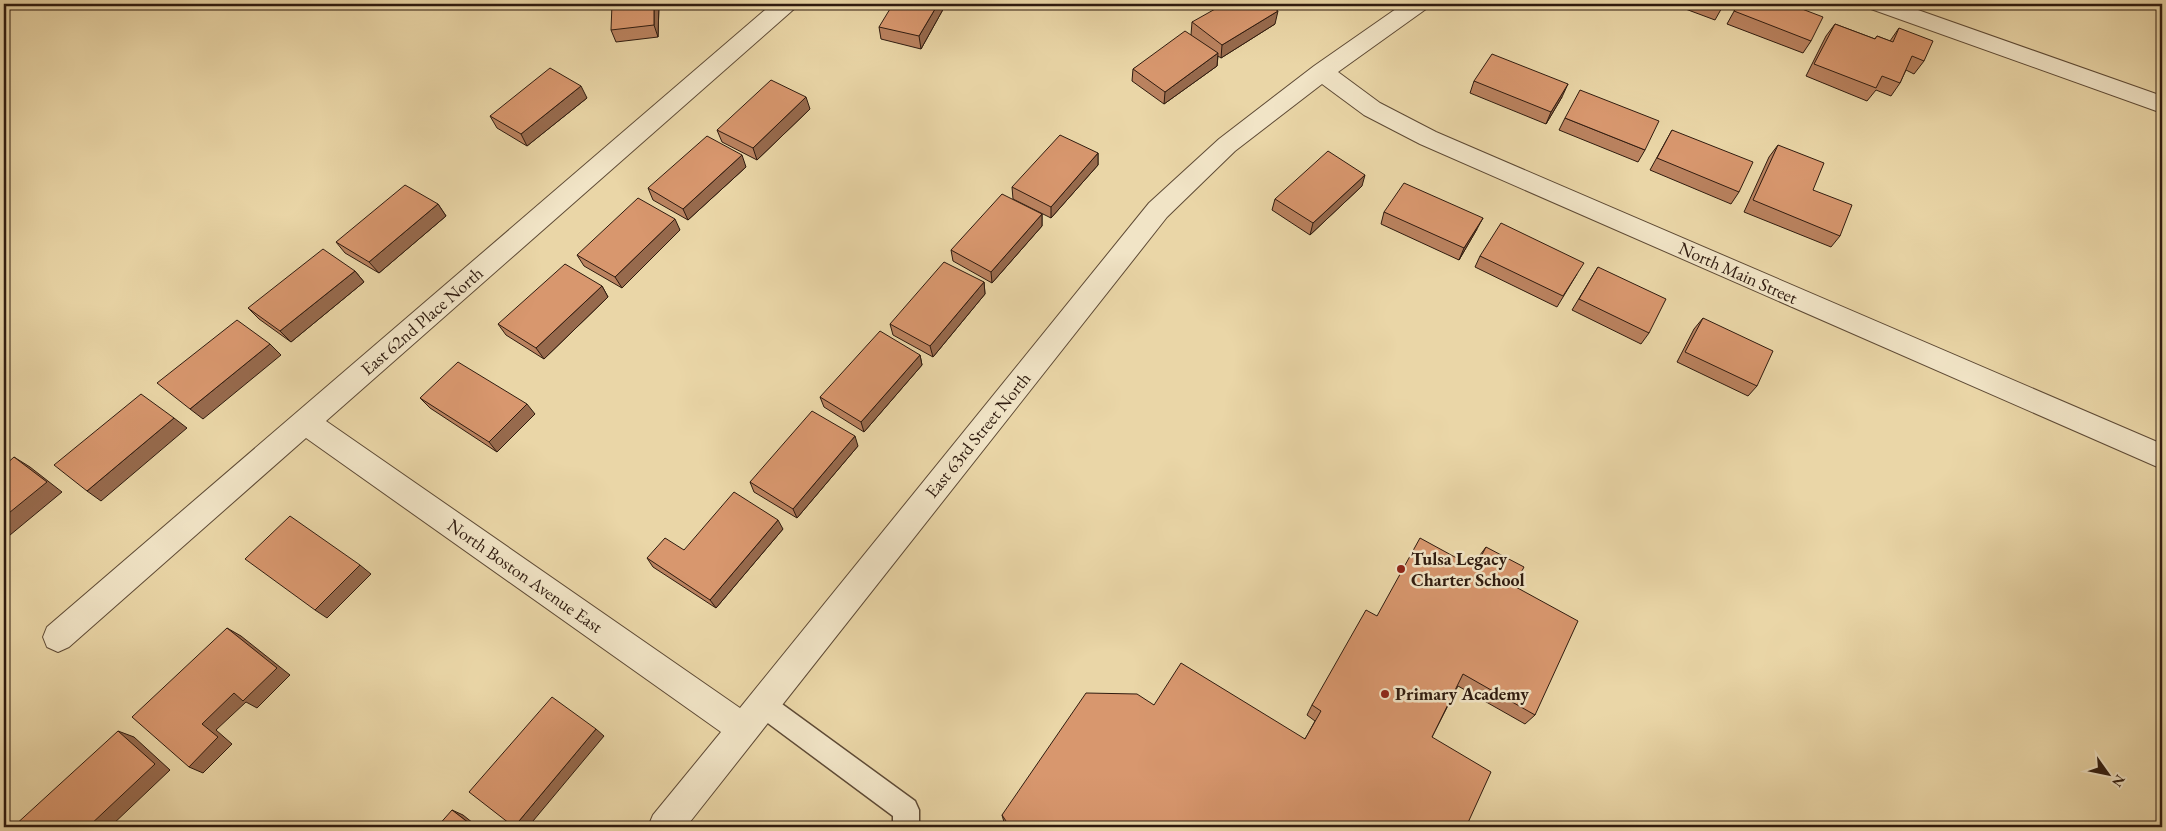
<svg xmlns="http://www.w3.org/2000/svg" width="2166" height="831" font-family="'EB Garamond',serif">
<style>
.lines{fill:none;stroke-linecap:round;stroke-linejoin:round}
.lane-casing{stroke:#5e4a35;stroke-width:3}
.street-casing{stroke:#5e4a35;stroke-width:2}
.lane{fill:#f1e4c6;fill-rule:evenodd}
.street{fill:#f1e4c6;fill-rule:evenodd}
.wall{fill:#ba825f;stroke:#2f1b0f}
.shaded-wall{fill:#976a4d;stroke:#2f1b0f}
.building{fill:#d8976e;stroke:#2f1b0f}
.poi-dot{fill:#8f2418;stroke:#f1e4c6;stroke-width:2}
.labels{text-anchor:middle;stroke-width:5;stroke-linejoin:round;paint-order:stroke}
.street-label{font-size:18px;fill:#2f1b0f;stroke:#f1e4c6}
.poi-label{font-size:18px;font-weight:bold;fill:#2f1b0f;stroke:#f1e4c6;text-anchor:start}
</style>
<rect width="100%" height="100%" fill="#ead6a7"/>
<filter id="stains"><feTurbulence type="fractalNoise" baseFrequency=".004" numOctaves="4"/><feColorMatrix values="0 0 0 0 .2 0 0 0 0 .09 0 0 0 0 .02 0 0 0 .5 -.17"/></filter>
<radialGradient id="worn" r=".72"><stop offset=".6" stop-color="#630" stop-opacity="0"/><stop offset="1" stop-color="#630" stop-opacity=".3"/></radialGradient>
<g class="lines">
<defs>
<path id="lane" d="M 762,692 L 771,696 L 915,801 L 919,810 L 919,827 L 893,827 L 893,816 L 753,712 L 750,704 L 753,696 Z"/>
<path id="street" d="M 772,4 L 797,4 L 794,9 L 326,421 L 740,708 L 1149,203 L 1219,139 L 1314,66 L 1403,4 L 1429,4 L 1426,9 L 1338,72 L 1380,103 L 1436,132 L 2162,444 L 2162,469 L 1420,144 L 1364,115 L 1322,84 L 1235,151 L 1167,217 L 686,827 L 648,827 L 653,815 L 721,732 L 306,438 L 69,647 L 58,652 L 47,647 L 43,637 L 47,627 Z
M 1868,4 L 1901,4 L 2162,96 L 2162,113 L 1871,9 Z"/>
</defs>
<use href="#lane" class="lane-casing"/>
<use href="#street" class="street-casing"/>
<use href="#lane" class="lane"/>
<use href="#street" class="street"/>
</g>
<path class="wall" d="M 659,4 L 658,37 L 616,42 L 611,30 Z
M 946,4 L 921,49 L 881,39 L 879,27 Z
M 1672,4 L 1724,4 L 1715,20 Z
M 1738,4 L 1811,41 L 1803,53 L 1727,24 Z
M 1192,22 L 1275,24 L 1221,58 L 1218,56 L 1217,66 L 1164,104 L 1132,81 L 1133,69 L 1191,35 Z
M 1835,24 L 1875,39 L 1877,36 L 1890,41 L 1899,28 L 1924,61 L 1914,74 L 1906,70 L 1900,83 L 1891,96 L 1876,90 L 1867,101 L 1806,76 L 1826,36 Z
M 1474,81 L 1562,97 L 1546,124 L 1470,93 Z
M 587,98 L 527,146 L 497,128 L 490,116 Z
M 810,109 L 757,160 L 722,142 L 717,130 Z
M 1565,118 L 1645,150 L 1638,162 L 1559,130 Z
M 1672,130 L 1739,192 L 1731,204 L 1650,170 Z
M 1778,145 L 1813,190 L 1840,236 L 1831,247 L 1744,212 L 1769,157 Z
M 1098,153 L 1098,165 L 1051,218 L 1013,199 L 1012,187 Z
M 746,167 L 688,220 L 653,200 L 648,188 Z
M 1362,186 L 1310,235 L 1272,210 L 1275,199 Z
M 438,204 L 446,216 L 379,273 L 345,253 L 336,242 Z
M 1384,212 L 1477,229 L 1459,260 L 1381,224 Z
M 1042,214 L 1042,226 L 992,283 L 953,261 L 951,250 Z
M 680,230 L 622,288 L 584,266 L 577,255 Z
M 1480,256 L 1577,274 L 1557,307 L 1475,267 Z
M 1598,267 L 1649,333 L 1641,344 L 1572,310 Z
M 355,271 L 364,282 L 291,342 L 259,319 L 248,308 Z
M 984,282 L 985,294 L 933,357 L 893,335 L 890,324 Z
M 602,286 L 608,297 L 544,359 L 506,335 L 498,324 Z
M 1703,318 L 1757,386 L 1748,396 L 1677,362 L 1694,329 Z
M 920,355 L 922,365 L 864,432 L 824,407 L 820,397 Z
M 420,398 L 535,414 L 497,452 L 430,408 Z
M 858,446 L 797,518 L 754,492 L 750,482 Z
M 783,529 L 716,608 L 653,567 L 647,558 Z
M 1486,547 L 1514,586 L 1535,715 L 1525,724 L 1458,686 L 1432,737 L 1466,827 L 1007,827 L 1004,822 L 1002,815 L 1154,705 L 1305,739 L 1315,721 L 1307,715 L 1312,705 L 1377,616 L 1473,567 L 1477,559 Z"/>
<path class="shaded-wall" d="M 654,4 L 659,4 L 658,37 L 654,25 Z
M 938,4 L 946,4 L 921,49 L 919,36 Z
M 1278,11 L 1275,24 L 1221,58 L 1222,45 Z
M 1218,53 L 1217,66 L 1164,104 L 1165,92 Z
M 1568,84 L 1562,97 L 1546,124 L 1551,112 Z
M 581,86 L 587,98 L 527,146 L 521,134 Z
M 806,97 L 810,109 L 757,160 L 753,148 Z
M 1098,153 L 1098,165 L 1051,218 L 1051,207 Z
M 742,155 L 746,167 L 688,220 L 683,209 Z
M 1365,175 L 1362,186 L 1310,235 L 1313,223 Z
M 438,204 L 446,216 L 379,273 L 369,262 Z
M 1042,214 L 1042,226 L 992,283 L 991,272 Z
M 1483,218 L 1477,229 L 1459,260 L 1464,248 Z
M 675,219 L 680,230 L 622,288 L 615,277 Z
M 355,271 L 364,282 L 291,342 L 280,331 Z
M 984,282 L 985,294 L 933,357 L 930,346 Z
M 602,286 L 608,297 L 544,359 L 536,348 Z
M 270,344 L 281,355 L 203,419 L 190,409 Z
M 920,355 L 922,365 L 864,432 L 861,422 Z
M 527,404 L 535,414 L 497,452 L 489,442 Z
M 174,418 L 187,428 L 101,501 L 87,491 Z
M 855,436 L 858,446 L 797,518 L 793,509 Z
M 14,457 L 30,467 L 62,492 L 4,540 L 4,517 Z
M 778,520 L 783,529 L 716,608 L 710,600 Z
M 360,565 L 371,574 L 327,618 L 315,610 Z
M 227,628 L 241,636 L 290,675 L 257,708 L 246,702 L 216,730 L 232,744 L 203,773 L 189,767 L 202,724 Z
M 596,729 L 604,736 L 528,827 L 514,827 Z
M 118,731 L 134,737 L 170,770 L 110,827 L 88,827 Z
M 452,810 L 463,815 L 478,827 L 474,827 Z"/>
<path class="building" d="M 612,4 L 654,4 L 654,25 L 611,30 Z
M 893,4 L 938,4 L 919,36 L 879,27 Z
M 1224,4 L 1268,4 L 1278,11 L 1222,45 L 1192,22 Z
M 1713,4 L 1724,4 L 1723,7 Z
M 1738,4 L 1789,4 L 1823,17 L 1811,41 L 1734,11 Z
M 1835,24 L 1875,39 L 1877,36 L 1893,42 L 1899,28 L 1933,41 L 1924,61 L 1912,56 L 1900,83 L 1882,76 L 1876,88 L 1814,64 Z
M 1185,31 L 1218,53 L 1165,92 L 1133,69 Z
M 1492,54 L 1568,84 L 1551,112 L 1474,81 Z
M 550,68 L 581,86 L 521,134 L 490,116 Z
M 771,80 L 806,97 L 753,148 L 717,130 Z
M 1580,90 L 1659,121 L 1645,150 L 1565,118 Z
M 1672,130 L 1753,162 L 1739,192 L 1657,158 Z
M 1060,135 L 1098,153 L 1051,207 L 1012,187 Z
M 707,136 L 742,155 L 683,209 L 648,188 Z
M 1778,145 L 1824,163 L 1813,190 L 1852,205 L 1840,236 L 1753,200 Z
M 1328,151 L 1365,175 L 1313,223 L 1275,199 Z
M 1404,183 L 1483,218 L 1464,248 L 1384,212 Z
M 405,185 L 438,204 L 369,262 L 336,242 Z
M 1002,194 L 1042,214 L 991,272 L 951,250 Z
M 638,198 L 675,219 L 615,277 L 577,255 Z
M 1501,223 L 1584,263 L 1563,296 L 1480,256 Z
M 323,249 L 355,271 L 280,331 L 248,308 Z
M 944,262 L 984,282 L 930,346 L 890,324 Z
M 565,264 L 602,286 L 536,348 L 498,324 Z
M 1598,267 L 1666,299 L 1649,333 L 1579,299 Z
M 1703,318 L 1773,351 L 1757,386 L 1685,352 Z
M 237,320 L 270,344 L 190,409 L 157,383 Z
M 880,331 L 920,355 L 861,422 L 820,397 Z
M 458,362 L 527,404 L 489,442 L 420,398 Z
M 141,394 L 174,418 L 87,491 L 54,465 Z
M 812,411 L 855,436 L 793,509 L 750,482 Z
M 14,457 L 47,482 L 4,517 L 4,466 Z
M 734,492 L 778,520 L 710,600 L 647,558 L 665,538 L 684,550 Z
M 290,516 L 360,565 L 315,610 L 245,559 Z
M 1420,538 L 1475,568 L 1486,547 L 1524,567 L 1514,586 L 1578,621 L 1535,715 L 1463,674 L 1432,737 L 1491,772 L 1466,827 L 1010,827 L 1002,815 L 1086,693 L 1137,694 L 1154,705 L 1181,663 L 1305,739 L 1321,711 L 1312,705 L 1366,610 L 1377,616 Z
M 227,628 L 277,668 L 243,701 L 234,693 L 202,724 L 218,737 L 189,767 L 132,717 Z
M 552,697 L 596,729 L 514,827 L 469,792 Z
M 118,731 L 155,764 L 88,827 L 13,827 Z
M 452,810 L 474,827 L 437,827 Z"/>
<g class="poi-dot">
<circle cx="1401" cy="569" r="5"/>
<circle cx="1385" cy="694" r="5"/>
</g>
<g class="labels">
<g class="street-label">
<text transform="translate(1738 273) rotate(24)" y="6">North Main Street</text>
<text transform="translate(422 321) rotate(-41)" y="6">East 62nd Place North</text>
<text transform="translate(978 435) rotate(-51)" y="6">East 63rd Street North</text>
<text transform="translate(525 576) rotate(35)" y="6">North Boston Avenue East</text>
</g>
<g class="poi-label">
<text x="1411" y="565">Tulsa Legacy<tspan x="1411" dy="21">Charter School</tspan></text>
<text x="1395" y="700">Primary Academy</text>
</g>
</g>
<rect width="2166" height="831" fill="none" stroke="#ead6a7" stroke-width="20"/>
<rect x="5" y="5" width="2156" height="821" fill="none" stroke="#2f1b0f" stroke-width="2.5"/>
<rect x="10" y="10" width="2146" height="811" fill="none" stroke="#2f1b0f"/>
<g transform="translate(2108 774) rotate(123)" stroke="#f1e4c6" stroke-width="4" paint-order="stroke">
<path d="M0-4L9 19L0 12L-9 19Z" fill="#2f1b0f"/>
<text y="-8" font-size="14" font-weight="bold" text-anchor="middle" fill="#2f1b0f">N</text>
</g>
<rect width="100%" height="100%" filter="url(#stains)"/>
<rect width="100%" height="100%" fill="url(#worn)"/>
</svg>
